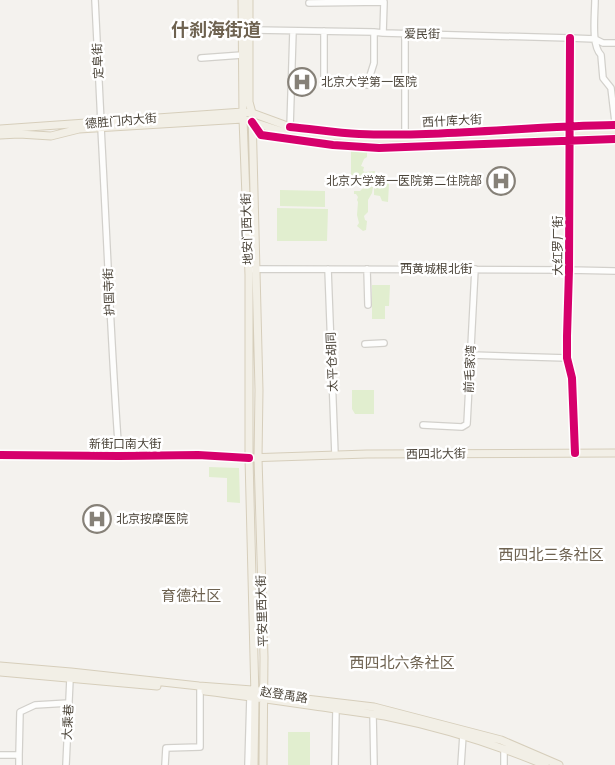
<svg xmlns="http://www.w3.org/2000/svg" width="615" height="765" font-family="Signika,'Noto Sans SC',sans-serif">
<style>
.green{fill:#e1eecf}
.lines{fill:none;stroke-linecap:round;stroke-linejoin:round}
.minor-casing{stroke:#d2d0cb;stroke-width:8}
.major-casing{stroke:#d6cebb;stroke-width:9}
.minor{stroke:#fdfdfc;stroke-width:5.5}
.major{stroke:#f2efe6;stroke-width:7}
.cycleway-casing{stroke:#fff;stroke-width:11}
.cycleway{stroke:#d6006c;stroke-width:8}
.labels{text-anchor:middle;stroke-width:5;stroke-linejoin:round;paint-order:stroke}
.street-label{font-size:12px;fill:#4b4439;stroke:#fff}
.poi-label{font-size:12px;fill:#4b4439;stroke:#fff;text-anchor:start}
.quarter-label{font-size:15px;fill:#6e6250;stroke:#fff}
.district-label{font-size:18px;font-weight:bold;fill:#6e6250;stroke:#fff}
</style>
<rect width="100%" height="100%" fill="#f4f2ee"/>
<path class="green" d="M 351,150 L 367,151 L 367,157 L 364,159 L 361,166 L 364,167 L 363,171 L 365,172 L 375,171 L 374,176 L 363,183 L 358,183 L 358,175 L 351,175 Z
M 384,180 L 389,184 L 388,202 L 382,201 L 380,196 L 374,195 L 374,187 L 382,187 Z
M 371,187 L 373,187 L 372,193 L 368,200 L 368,212 L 364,216 L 365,220 L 367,221 L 366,230 L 363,231 L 357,226 L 359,223 L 357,215 L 358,202 L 357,200 L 358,197 L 356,194 L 354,194 L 354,191 L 360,191 L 362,189 Z
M 280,190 L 325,191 L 325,207 L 280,206 Z
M 277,208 L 328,209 L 327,241 L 277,241 Z
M 372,285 L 390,285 L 389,306 L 385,306 L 385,319 L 372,319 Z
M 352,390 L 374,390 L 374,414 L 355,414 L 352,409 Z
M 209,467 L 239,468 L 240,503 L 227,502 L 227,478 L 209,477 Z
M 288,732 L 310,732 L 310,765 L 288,765 Z"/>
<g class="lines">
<defs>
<path id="minor" d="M 95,0 L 101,123
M 595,0 C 595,15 591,45 601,55 L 603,78 L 611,88 L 615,122
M 309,3 L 384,2 L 383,33
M 249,30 L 374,32 L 383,33 L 570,38 L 595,39 L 603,43 L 615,43
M 293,31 L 290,127 L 356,134 L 436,133
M 405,34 L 405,134
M 570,38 L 569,270 L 567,336 L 567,358 L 572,378 L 575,453
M 201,58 L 242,55
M 324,80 L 324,31
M 367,85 L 374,63 L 374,32
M 252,122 L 261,135 L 333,145 L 379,148 L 615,139
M 101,128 C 107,238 111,347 119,456
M 453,133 L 569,126 L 615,125
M 328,269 L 335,455
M 367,269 L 368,305
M 254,270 L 256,269 L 569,270 L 615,271
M 365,344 L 384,343
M 471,355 L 567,358
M 423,425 L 462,427 L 467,424 L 475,269
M 373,714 L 374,765
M 504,749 L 504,765
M 0,755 L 19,755 L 20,712 L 35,705 L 69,703
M 19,765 L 19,755
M 66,765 L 70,679
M 165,765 L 166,748 L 200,747 L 200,690
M 248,765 L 250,697 L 251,694
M 335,765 L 336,709
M 461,765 L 463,735"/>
<path id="major" d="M 242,0 L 243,119 L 249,275 L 249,458 L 255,697 L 254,765
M 249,0 L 249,102 L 252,113 L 259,390 L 258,458 L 264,657 L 263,765
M 0,129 L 243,112 L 252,113 L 290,127 L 314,134 L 374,139 L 615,130
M 0,135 L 19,134 L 51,136 L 79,129 L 243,119 L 290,134 L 316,138
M 0,455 L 119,456 L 198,455 L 249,458 L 367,454 L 615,453
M 0,666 L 71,672 L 199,686 L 264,691 L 289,697 L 374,707 L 501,740 L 559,765
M 0,672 L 157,686
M 205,691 C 246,696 287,702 329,708 C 347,711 367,713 385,716 C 440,727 493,743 545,765"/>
</defs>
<use href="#minor" class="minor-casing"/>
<use href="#major" class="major-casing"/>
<use href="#minor" class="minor"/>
<use href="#major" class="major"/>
<defs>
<path id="cycleway" d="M 570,38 L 569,270 L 567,336 L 567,358 L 572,378 L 575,453
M 252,122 L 261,135 L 333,145 L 379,148 L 615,139
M 290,127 C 313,129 336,133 359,134 C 444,137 530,126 615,125
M 0,455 L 119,456 L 198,455 L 249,458"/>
</defs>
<use href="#cycleway" class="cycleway-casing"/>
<use href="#cycleway" class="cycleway"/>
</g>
<defs>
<symbol id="hospital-ring" viewBox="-11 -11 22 22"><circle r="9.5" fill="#fff" stroke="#868178" stroke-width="1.5"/><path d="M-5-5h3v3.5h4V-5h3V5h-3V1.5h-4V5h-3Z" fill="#868178"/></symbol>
</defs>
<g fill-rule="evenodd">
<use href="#hospital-ring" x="286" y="66" width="32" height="32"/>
<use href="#hospital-ring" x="485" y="165" width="32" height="32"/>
<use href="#hospital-ring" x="81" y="503" width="32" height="32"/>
</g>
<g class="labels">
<g class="street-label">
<text transform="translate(422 34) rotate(1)" y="4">爱民街</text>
<text transform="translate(98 61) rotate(-93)" y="4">定阜街</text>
<text transform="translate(121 121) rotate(-5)" y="4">德胜门内大街</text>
<text transform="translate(452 121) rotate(-3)" y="4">西什库大街</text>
<text transform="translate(247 229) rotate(-92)" y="4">地安门西大街</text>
<text transform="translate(558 246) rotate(-90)" y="4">大红罗厂街</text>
<text x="436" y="273">西黄城根北街</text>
<text transform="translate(109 292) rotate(-92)" y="4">护国寺街</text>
<text transform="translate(332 362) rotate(-92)" y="4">太平仓胡同</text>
<text transform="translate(470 369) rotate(-87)" y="4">前毛家湾</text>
<text x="125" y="448">新街口南大街</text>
<text transform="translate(436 454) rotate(-1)" y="4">西四北大街</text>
<text transform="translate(262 611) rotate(-92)" y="4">平安里西大街</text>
<text transform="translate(284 695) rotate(9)" y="4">赵登禹路</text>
<text transform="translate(68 722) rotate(-87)" y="4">大乘巷</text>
</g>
<g class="poi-label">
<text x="321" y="86">北京大学第一医院</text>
<text x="482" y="185" text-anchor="end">北京大学第一医院第二住院部</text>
<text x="116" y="523">北京按摩医院</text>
</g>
<g class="quarter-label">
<text x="551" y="560">西四北三条社区</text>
<text x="191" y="601">育德社区</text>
<text x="402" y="668">西四北六条社区</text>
</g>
<g class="district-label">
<text x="216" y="36">什刹海街道</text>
</g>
</g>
</svg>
